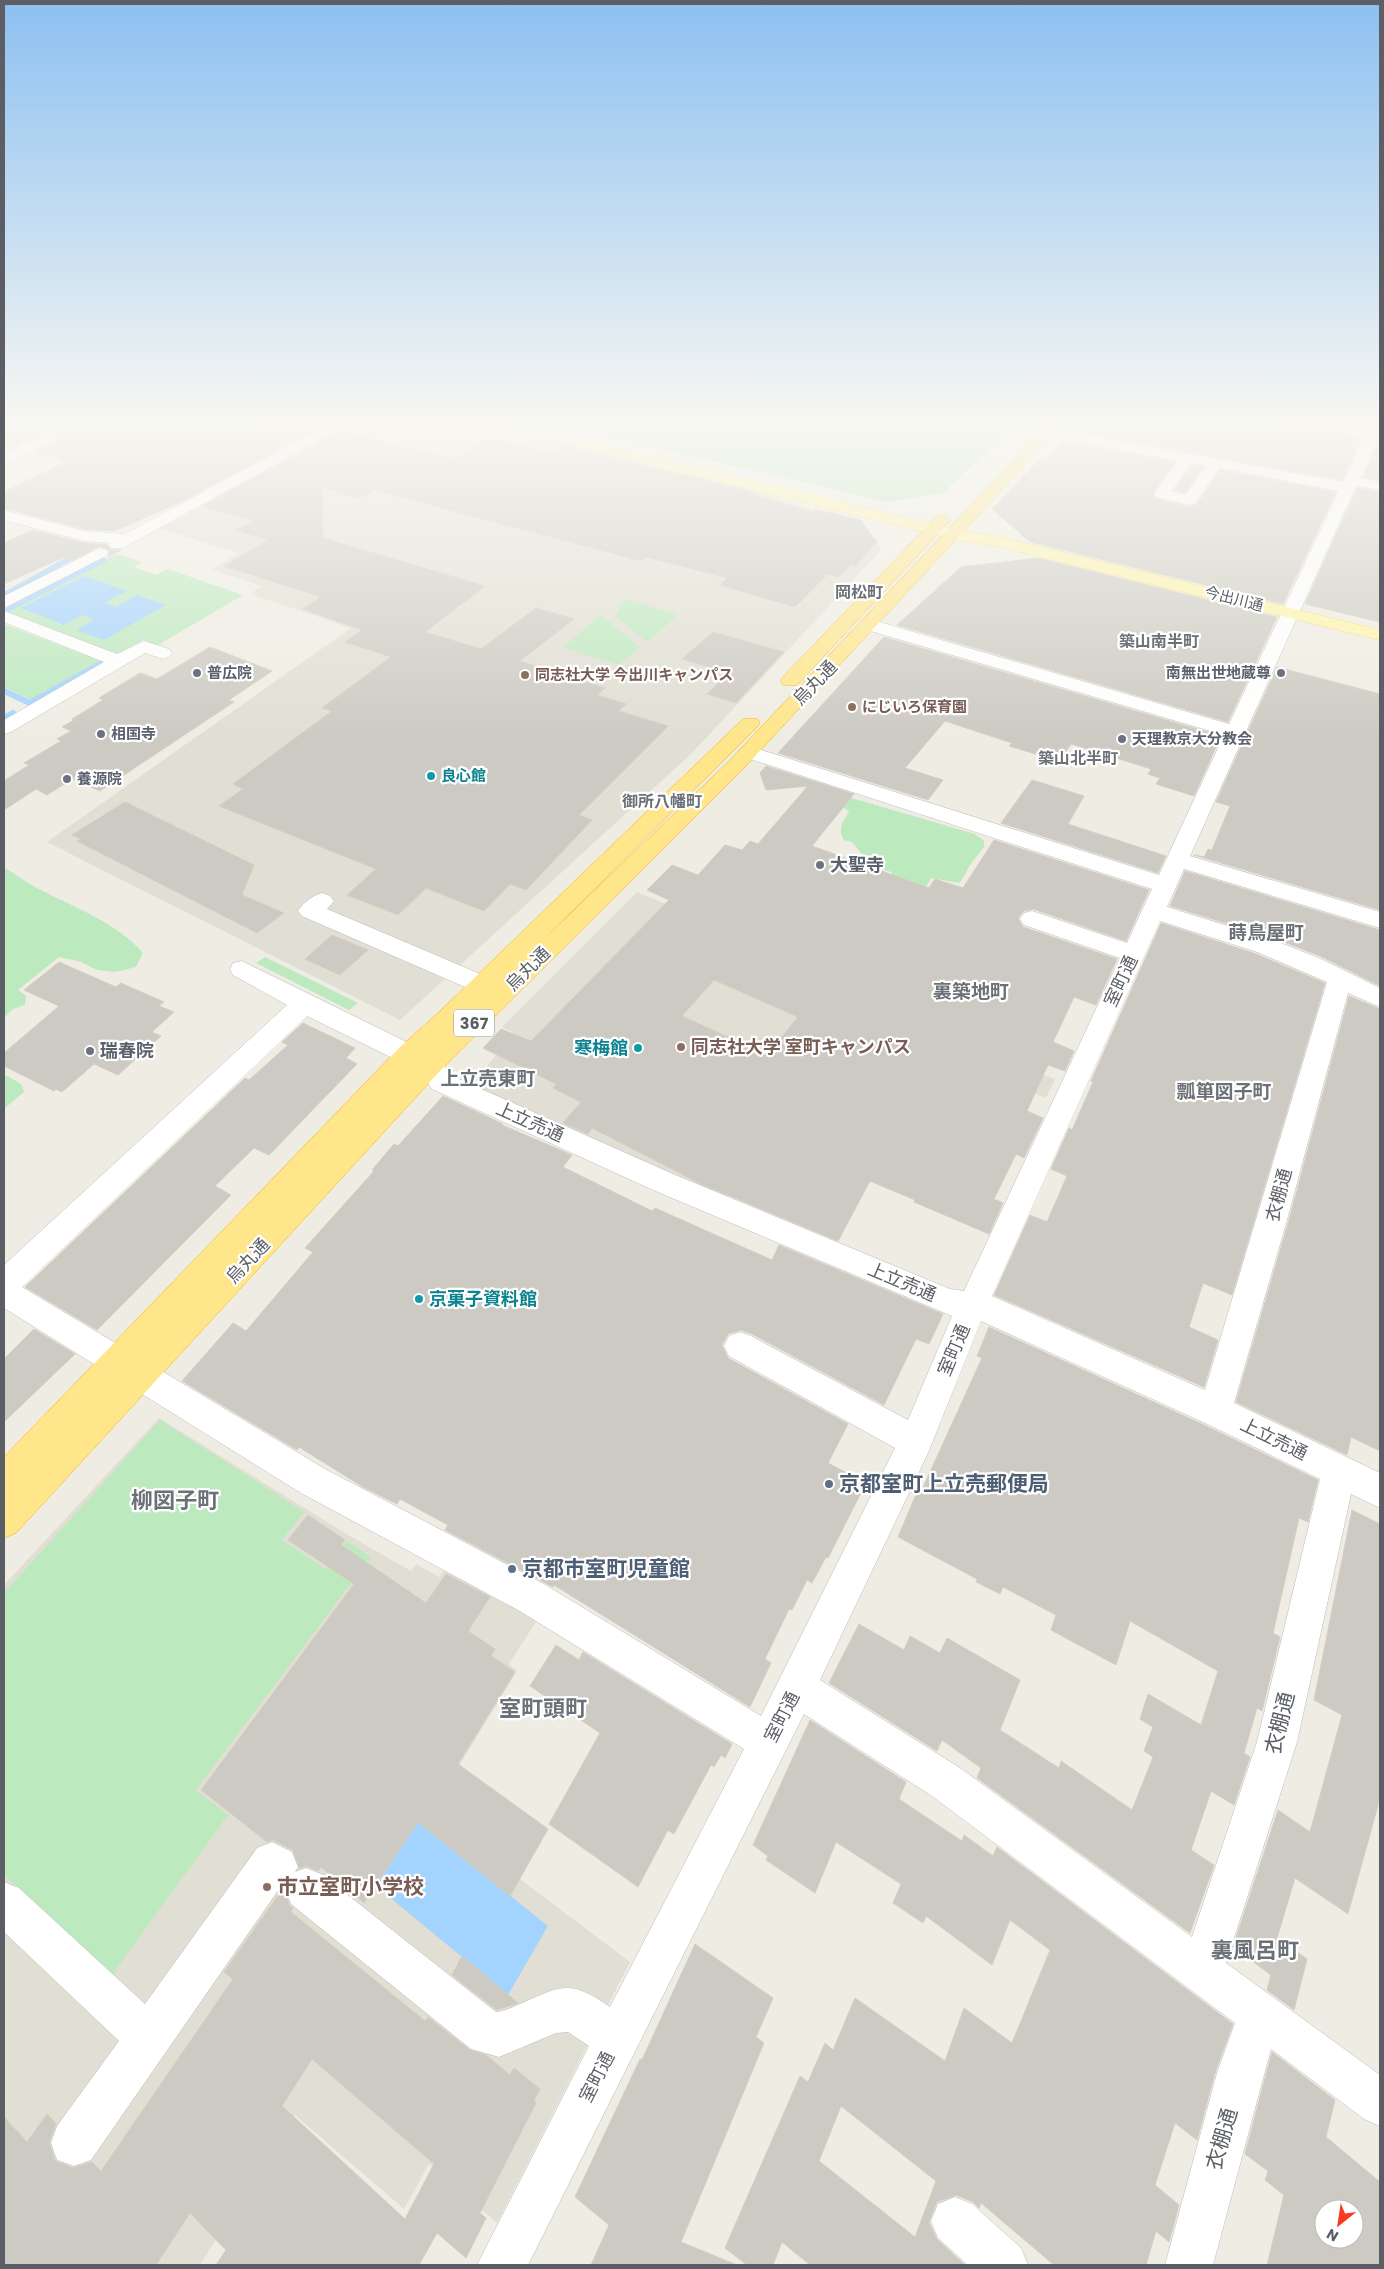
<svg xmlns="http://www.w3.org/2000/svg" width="1384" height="2269" font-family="Poppins,'Noto Sans JP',sans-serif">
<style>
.education{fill:#e1dfd3}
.green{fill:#bde9bf}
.water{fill:#a3d3ff}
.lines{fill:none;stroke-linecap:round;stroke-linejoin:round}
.stream-far1{stroke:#a3d3ff;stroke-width:5}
.stream{stroke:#a3d3ff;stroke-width:6}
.building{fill:#cccac2;stroke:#d4cfc0;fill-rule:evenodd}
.minor-casing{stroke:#b8bbc0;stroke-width:1}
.major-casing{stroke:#fdd34e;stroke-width:1}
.highway-casing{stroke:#f2b000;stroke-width:1}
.minor{fill:#fff;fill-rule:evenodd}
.major{fill:#fff5a8;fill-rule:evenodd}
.highway{fill:#ffe68a;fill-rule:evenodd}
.worship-dot{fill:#6b7280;stroke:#fff;stroke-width:2}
.education-dot{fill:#8d6e63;stroke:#fff;stroke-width:2}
.culture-dot{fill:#0f9aa8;stroke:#fff;stroke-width:2}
.service-dot{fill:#5c6f8a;stroke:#fff;stroke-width:2}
.labels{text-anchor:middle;stroke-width:4.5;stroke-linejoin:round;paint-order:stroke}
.far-street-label{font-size:15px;fill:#5b5f65;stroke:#fff}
.far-worship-label{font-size:15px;font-weight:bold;fill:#5b616d;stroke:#fff;text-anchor:start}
.far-education-label{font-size:15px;font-weight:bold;fill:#785e54;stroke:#fff;text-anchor:start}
.far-culture-label{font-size:15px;font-weight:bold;fill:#0d838f;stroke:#fff;text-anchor:start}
.far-neighbourhood-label{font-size:16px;font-weight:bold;fill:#6c7177;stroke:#fff}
.shield{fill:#fff;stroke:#8c8f93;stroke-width:1}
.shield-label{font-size:16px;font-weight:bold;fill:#5b5f65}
.street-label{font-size:18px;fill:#5b5f65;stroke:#fff}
.worship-label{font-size:18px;font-weight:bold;fill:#5b616d;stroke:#fff;text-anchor:start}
.education-label{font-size:18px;font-weight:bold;fill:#785e54;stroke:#fff;text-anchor:start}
.culture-label{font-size:18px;font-weight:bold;fill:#0d838f;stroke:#fff;text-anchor:end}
.neighbourhood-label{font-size:19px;font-weight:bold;fill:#6c7177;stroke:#fff}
.near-service-label{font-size:21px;font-weight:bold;fill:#4e5e75;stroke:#fff;text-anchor:start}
.near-street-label{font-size:21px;fill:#5b5f65;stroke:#fff}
.near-education-label{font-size:21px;font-weight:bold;fill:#785e54;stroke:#fff;text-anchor:start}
.near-neighbourhood-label{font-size:22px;font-weight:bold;fill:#6c7177;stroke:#fff}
</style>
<rect width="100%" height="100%" fill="#efede3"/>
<path class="education" d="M 360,422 L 463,422 L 562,445 L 616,516 L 677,472 L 734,485 L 856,522 L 882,549 L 691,754 L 400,1020 L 47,842 L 351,628 L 250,594 L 262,586 L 212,570 L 239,553 L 160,529 Z
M 637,892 L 887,994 L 875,1012 L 1055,1079 L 1046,1098 L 869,1031 L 772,1134 L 726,1199 L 470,1087 L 514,1033 L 502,1027 Z
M 159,1418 L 350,1536 L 411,1571 L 416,1564 L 439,1577 L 443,1571 L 497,1592 L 539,1617 L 509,1664 L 517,1671 L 431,1812 L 630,1962 L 497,2223 L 429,2164 L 404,2209 L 295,2115 L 200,2265 L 4,2265 L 4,1585 Z"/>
<path class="green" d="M 546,422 L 1017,422 L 943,493 L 888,502 Z
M 117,554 L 142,562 L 134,567 L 156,575 L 168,569 L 243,595 L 158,645 L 143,640 L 117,655 L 5,612 Z
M 624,599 L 678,615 L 647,642 L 615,616 Z
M 601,615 L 640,647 L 619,665 L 563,647 Z
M 4,624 L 101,661 L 32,700 L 4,687 Z
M 807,785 L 975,834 L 984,841 L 984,847 L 970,865 L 960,883 L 931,878 L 922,894 L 889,882 L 893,875 L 891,872 L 872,866 L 852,842 L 844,840 C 837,829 843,822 849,812 L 845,808 L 803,792 Z
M 4,867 C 15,874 26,882 37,888 C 73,907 116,922 143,953 L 136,967 L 115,972 L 97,970 L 81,962 L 59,957 L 18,990 L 26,996 L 25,1005 L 13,1009 L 4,1018 Z
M 265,957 L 358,1003 L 349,1010 L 256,963 Z
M 4,1074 L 21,1084 L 24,1092 L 5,1108 Z
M 160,1420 L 304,1512 L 282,1540 L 325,1569 L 347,1541 L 371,1557 L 196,1790 L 228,1815 L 111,1976 L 4,1874 L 4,1593 Z"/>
<path class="water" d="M 84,576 L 127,591 L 105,603 L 116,607 L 137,595 L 166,605 L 104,640 L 77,630 L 94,620 L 82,615 L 64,625 L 21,608 Z
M 418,1822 L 548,1926 L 508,1995 L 376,1886 Z"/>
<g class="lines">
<path class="stream-far1" d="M 4,595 L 79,553
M 5,611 L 104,560"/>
<path class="stream" d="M 4,691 L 30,703 L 103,662
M 4,718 L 13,713"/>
</g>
<path class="building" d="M 4,422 L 279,422 L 313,431 L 183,501 L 114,531 L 84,529 L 4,508 L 4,492 L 67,461 L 34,451 L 57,440 L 59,435 L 55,431 L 49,430 L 16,446 L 4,442 Z
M 1085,422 L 1299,422 L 1308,428 L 1361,438 L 1342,480 L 1070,430 L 1072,428 L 1084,430 Z
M 344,432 L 454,459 L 483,440 L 491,442 L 495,439 L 551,452 L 562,445 L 759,494 L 757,496 L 812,512 L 815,509 L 860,520 L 877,542 L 855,566 L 851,565 L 839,577 L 828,574 L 795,607 L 720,585 L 727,578 L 646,557 L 641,561 L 374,490 L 360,498 L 323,488 L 323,538 L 485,586 L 425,632 L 481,649 L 536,608 L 574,619 L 520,661 L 605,688 L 597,695 L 626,704 L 619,711 L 668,726 L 579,815 L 592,820 L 526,890 L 510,884 L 484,911 L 426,888 L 398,915 L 347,895 L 376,869 L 219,806 L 243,789 L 233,784 L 332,711 L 322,708 L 391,657 L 345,642 L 362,630 L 302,609 L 321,597 L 224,566 L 268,540 L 236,530 L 253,521 L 202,506 L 331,436 L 335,437 Z
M 1380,439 L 1380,480 L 1363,477 Z
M 1062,441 L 1175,462 L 1152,494 L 1157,499 L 1190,507 L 1197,504 L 1220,470 L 1336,492 L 1283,604 L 1030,542 L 992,509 L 1040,459 L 1046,460 Z
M 1192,465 L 1203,467 L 1185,493 L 1174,490 Z
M 1357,488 L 1380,492 L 1380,622 L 1305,604 Z
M 33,530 L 84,543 L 107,545 L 111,550 L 121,550 L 108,557 L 110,552 L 108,549 L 99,546 L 73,560 L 64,557 L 4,584 L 4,543 Z
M 1038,558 L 1277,617 L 1228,722 L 897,625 L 961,567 Z
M 713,632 L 784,652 L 736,703 L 707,694 L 728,673 L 682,659 Z
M 884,637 L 1221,736 L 1194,796 L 1156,784 L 1160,778 L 1148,774 L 1151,769 L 1107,755 L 1071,744 L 1059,761 L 1009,746 L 1012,743 L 945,721 L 905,768 L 943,780 L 928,800 L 778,753 Z
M 210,647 L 272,671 L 229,700 L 234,702 L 100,791 L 72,779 L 47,795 L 36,789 L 4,810 L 4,781 L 29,765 L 24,763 L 61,741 L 57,739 L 71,731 L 62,727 L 74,720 L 72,719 L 103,700 L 99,698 L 140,673 L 157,679 Z
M 1277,667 L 1380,694 L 1380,910 L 1194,855 L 1204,857 L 1208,849 L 1212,850 L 1230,806 L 1216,802 Z
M 766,766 L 854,794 L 812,846 L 929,888 L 935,879 L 963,888 L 994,840 L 1149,890 L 1126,941 L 1033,909 L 1024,911 L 1018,918 L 1023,927 L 1117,959 L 1096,1005 L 1074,997 L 1053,1042 L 1074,1051 L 1065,1071 L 1048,1065 L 1027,1111 L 1043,1118 L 1024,1158 L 1016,1154 L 994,1199 L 1003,1203 L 989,1234 L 914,1202 L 915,1200 L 870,1181 L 838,1241 L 701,1184 L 592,1128 L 588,1134 L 563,1123 L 581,1102 L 553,1088 L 556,1084 L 483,1048 L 501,1029 L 531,1041 L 669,900 L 647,890 L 672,865 L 698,875 L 725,845 L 742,850 L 750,841 L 758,844 L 808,786 L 766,790 L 760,773 ZM 714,980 L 798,1017 L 767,1055 L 682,1016 Z
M 1032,780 L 1084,796 L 1068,824 L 1166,856 L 1158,873 L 1001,823 Z
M 125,802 L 254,865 L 242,895 L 284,913 L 257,933 L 77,841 L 81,839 L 72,835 Z
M 1185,871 L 1380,930 L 1380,986 L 1320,956 L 1274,938 L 1170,906 Z
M 1161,923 L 1256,954 L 1325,983 L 1232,1295 L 1203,1283 L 1189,1327 L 1218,1340 L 1204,1387 L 994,1295 L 1030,1215 L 1047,1222 L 1067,1176 L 1051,1169 L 1069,1128 L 1072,1130 L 1093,1082 L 1091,1081 Z
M 332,935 L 368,950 L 340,975 L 305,959 Z
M 59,962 L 116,987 L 121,983 L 164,1002 L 159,1006 L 174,1012 L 152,1032 L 161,1036 L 118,1075 L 94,1064 L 62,1092 L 56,1089 L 54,1091 L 4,1066 L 4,1053 L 59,1006 L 24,990 Z
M 1349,996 L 1380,1009 L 1380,1451 L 1351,1437 L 1347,1455 L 1236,1402 L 1289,1220 Z
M 303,1023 L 355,1048 L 346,1058 L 357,1064 L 269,1155 L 254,1148 L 215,1186 L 231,1195 L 97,1330 L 25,1287 L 245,1078 L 249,1080 L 288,1045 L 282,1042 Z
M 443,1096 L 503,1124 L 502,1125 L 572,1155 L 563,1167 L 652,1211 L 655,1208 L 772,1260 L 779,1245 L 943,1314 L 929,1344 L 916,1339 L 884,1405 L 752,1334 L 741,1330 L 728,1334 L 722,1345 L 728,1358 L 848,1424 L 828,1463 L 866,1483 L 828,1558 L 826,1557 L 812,1583 L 807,1580 L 792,1610 L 789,1609 L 765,1659 L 771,1663 L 750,1707 L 554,1585 L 553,1587 L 445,1530 L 448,1525 L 400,1499 L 397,1504 L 363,1487 L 299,1447 L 297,1450 L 182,1381 L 233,1323 L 246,1331 L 313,1252 L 305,1248 L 374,1171 L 372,1170 L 394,1144 L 398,1146 Z
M 989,1327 L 1202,1424 L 1318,1480 L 1308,1522 L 1299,1518 L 1273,1633 L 1280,1637 L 1262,1711 L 1257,1708 L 1244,1753 L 1250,1757 L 1234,1805 L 1211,1791 L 1191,1850 L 1214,1865 L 1190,1933 L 977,1778 L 981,1768 L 942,1740 L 937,1751 L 829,1683 L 859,1624 L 904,1650 L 910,1636 L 940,1653 L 947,1638 L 1020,1680 L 1000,1730 L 1059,1768 L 1061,1761 L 1132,1810 L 1153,1757 L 1144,1751 L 1153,1727 L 1140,1719 L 1148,1694 L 1201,1725 L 1218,1671 L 1130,1621 L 1116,1665 L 1051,1630 L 1056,1615 L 1003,1587 L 1000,1594 L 976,1582 L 977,1579 L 898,1537 L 917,1492 L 920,1494 L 982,1358 L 977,1356 Z
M 34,1329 L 75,1354 L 4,1422 L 4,1359 Z
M 1352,1510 L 1380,1524 L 1380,1798 L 1348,1914 L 1295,1878 L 1277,1938 L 1307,1959 L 1294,2010 L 1267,1990 L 1271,1975 L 1233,1947 L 1278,1810 L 1310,1832 L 1342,1715 L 1314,1700 Z
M 308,1515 L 345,1540 L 341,1545 L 426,1603 L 446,1574 L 490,1597 L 468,1631 L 495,1649 L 491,1656 L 515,1672 L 458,1764 L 548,1829 L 510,1896 L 418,1822 L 364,1903 L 321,1867 L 318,1871 L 307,1866 L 299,1868 L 293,1850 L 273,1840 L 267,1842 L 201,1790 L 354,1584 L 288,1540 Z
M 556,1645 L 579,1660 L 583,1652 L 732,1744 L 725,1758 L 721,1755 L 714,1767 L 711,1765 L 674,1834 L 668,1830 L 638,1887 L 549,1824 L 600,1733 L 530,1686 Z
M 810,1720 L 906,1782 L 899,1799 L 962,1841 L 964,1835 L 993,1856 L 997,1847 L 1233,2024 L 1215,2073 L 1197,2140 L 1175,2123 L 1155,2185 L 1179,2205 L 1169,2242 L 1156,2231 L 1146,2265 L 1054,2265 L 981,2203 L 979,2208 L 973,2202 L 956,2195 L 937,2202 L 929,2222 L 937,2239 L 965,2265 L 810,2265 L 782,2242 L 773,2265 L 747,2265 L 725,2248 L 800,2076 L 808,2082 L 825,2043 L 833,2050 L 855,1998 L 945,2061 L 964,2008 L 1012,2043 L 1050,1950 L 1010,1920 L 992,1965 L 926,1916 L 923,1923 L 893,1903 L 901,1884 L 836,1842 L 815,1893 L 766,1860 L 768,1856 L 753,1845 ZM 841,2106 L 936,2181 L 915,2237 L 819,2161 Z
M 284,1887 L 289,1905 L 293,1908 L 291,1912 L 425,2021 L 428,2017 L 470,2050 L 486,2055 L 510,2075 L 514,2068 L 540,2089 L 534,2101 L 536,2103 L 480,2213 L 486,2218 L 466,2258 L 437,2233 L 419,2265 L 216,2265 L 226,2250 L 190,2213 L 156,2265 L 4,2265 L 4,2117 L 27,2142 L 47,2114 L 56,2124 L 49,2142 L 55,2161 L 73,2168 L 92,2162 L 101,2171 L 233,1979 L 224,1972 ZM 312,2059 L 434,2164 L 405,2219 L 282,2106 Z
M 695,1944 L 773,1998 L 756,2037 L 764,2043 L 681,2242 L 737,2265 L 591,2265 L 609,2225 L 575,2197 L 640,2059 L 642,2060 Z
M 462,1956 L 518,2003 L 497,2010 L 452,1975 Z
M 1272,2052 L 1335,2100 L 1326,2137 L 1380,2182 L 1380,2265 L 1267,2265 L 1284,2195 L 1265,2180 L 1268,2171 L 1245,2154 ZM 1324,2209 L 1354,2209 L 1354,2239 L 1324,2239 Z"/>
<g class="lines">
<defs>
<path id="minor" d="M 334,422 L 352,422 L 123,548 L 111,548 L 109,545 L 110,543 L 84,541 L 4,520 L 4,510 L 84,531 L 125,534 Z
M 1301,422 L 1329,422 L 1367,430 L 1371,422 L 1380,422 L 1380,435 L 1360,478 L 1380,482 L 1380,490 L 1356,486 L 1190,856 L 1380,912 L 1380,928 L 1184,869 L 1167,907 L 1273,940 L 1319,958 L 1380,988 L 1380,1007 L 1348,993 L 1287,1220 L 1234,1403 L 1380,1473 L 1380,1508 L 1351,1494 L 1297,1742 L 1226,1963 L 1380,2075 L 1380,2126 L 1364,2119 L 1271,2049 L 1213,2265 L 1165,2265 L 1217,2073 L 1235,2023 L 932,1796 L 804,1714 L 528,2265 L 477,2265 L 589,2046 L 568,2032 L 556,2033 L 499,2057 L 471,2049 L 291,1904 L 285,1889 L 287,1883 L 281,1886 L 91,2160 L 74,2166 L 57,2160 L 51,2143 L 57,2126 L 119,2041 L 4,1932 L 4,1882 L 19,1888 L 145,2004 L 257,1848 L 272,1842 L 292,1852 L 298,1867 L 295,1872 L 306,1868 L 321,1874 L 496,2012 C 505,2012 514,2006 522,2003 C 564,1985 570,1980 610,2007 L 744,1749 L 518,1610 L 301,1493 L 4,1308 L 4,1265 L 287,1005 L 233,975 L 230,969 L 233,963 L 242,961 L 439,1058 L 450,1075 L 673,1174 L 950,1289 L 964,1291 L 1120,958 L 1024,925 L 1020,919 L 1024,913 L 1032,911 L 1127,943 L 1152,889 L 741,756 L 738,752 L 741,748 L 748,746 L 755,748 L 1159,875 L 1224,735 L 864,629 L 861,625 L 864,621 L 876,621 L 1229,724 L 1339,491 L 1219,468 L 1195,503 L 1190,505 L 1157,497 L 1154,494 L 1178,461 L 1048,436 L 1041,432 L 1048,428 L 1343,482 L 1364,437 L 1308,426 ZM 1191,463 L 1206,466 L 1186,495 L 1171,491 ZM 1160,921 L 1257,952 L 1327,982 L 1205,1390 L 992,1296 ZM 307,1016 L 421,1072 L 432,1089 L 653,1190 L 952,1316 L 908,1420 L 751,1336 L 740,1332 L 729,1336 L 724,1346 L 729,1356 L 895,1448 L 761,1716 L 544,1584 L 325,1469 L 22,1287 ZM 981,1321 L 1203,1422 L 1320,1479 L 1257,1742 L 1192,1937 L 960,1768 L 820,1680 L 928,1453 Z
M 50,432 L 55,433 L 57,436 L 55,439 L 4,463 L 4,453 Z
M 100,548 L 106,550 L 108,553 L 106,556 L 4,608 L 4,596 Z
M 4,611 L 117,654 L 144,641 L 169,649 L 172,653 L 169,657 L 163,659 L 145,653 L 11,732 L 4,734 L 4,720 L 104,662 L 4,622 Z
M 322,893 L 330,896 L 334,901 L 327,909 L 492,979 L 495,985 L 492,991 L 483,994 L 474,991 L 302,916 L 298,911 C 304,902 312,896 322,893 Z
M 955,2197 L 972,2204 L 1021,2248 L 1028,2265 L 968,2265 L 938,2238 L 931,2221 L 938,2204 Z"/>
<path id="major" d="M 483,422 L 508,422 L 953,529 L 1000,537 L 1380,630 L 1380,640 L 1000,547 L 953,539 L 490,426 Z"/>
<path id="highway" d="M 1050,422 L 1065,422 L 743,769 L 439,1072 L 16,1533 L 4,1538 L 4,1457 L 399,1048 L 437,1014 L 743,719 L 757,719 L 760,723 L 757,727 L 541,942 L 729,761 Z
M 942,515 L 950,520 L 948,523 L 797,685 L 783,685 L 781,681 L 783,677 L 936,517 Z"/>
</defs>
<use href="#minor" class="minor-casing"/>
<use href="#major" class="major-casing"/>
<use href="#highway" class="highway-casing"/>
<use href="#minor" class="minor"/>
<use href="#major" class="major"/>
<use href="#highway" class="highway"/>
</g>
<linearGradient id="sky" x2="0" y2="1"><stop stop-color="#8cc0f1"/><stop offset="0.57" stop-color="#f8f7f2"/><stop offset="1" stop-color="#f8f7f2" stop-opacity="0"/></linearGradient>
<rect width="1384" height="740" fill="url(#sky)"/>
<g class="worship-dot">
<circle cx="197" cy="673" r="5"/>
<circle cx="1281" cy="673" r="5"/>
<circle cx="101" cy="734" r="5"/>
<circle cx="1122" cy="739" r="5"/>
<circle cx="67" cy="779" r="5"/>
<circle cx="820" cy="865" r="5"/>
<circle cx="90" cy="1051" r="5"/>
</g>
<g class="education-dot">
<circle cx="525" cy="675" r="5"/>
<circle cx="852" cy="707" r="5"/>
<circle cx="681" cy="1047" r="5"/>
<circle cx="267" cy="1887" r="5"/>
</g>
<g class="culture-dot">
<circle cx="431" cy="776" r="5"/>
<circle cx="638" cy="1048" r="5"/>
<circle cx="419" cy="1299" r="5"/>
</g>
<g class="service-dot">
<circle cx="829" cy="1484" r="5"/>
<circle cx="512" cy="1569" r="5"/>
</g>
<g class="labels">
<g class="far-street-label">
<text transform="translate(1234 599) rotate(14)" y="5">今出川通</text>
</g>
<g class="far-worship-label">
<text x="207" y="678">普広院</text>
<text x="1271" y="678" text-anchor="end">南無出世地蔵尊</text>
<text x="111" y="739">相国寺</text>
<text x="1132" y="744">天理教京大分教会</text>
<text x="77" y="784">養源院</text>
</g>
<g class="far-education-label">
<text x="535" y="680">同志社大学 今出川キャンパス</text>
<text x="862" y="712">にじいろ保育園</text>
</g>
<g class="far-culture-label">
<text x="441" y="781">良心館</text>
</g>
<g class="far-neighbourhood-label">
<text x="859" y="598">岡松町</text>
<text x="1159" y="647">築山南半町</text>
<text x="1078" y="764">築山北半町</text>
<text x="662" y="807">御所八幡町</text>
</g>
<rect class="shield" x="454" y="1009.5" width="40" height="27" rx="4"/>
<g class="shield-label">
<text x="474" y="1029">367</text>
</g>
<g class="street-label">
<text transform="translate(815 683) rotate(-46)" y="6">烏丸通</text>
<text transform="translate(528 969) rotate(-45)" y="6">烏丸通</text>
<text transform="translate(1121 981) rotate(-65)" y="6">室町通</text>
<text transform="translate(530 1122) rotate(24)" y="6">上立売通</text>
<text transform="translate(1279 1195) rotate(-75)" y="6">衣棚通</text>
<text transform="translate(248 1261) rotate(-47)" y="6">烏丸通</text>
<text transform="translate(902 1282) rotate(23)" y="6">上立売通</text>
<text transform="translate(954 1350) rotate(-67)" y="6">室町通</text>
<text transform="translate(1274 1439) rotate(26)" y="6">上立売通</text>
<text transform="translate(782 1717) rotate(-63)" y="6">室町通</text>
<text transform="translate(597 2077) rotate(-63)" y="6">室町通</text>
</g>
<g class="worship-label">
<text x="830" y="871">大聖寺</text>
<text x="100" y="1057">瑞春院</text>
</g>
<g class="education-label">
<text x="691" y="1053">同志社大学 室町キャンパス</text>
</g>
<g class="culture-label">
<text x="628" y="1054">寒梅館</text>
<text x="429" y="1305" text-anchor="start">京菓子資料館</text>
</g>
<g class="neighbourhood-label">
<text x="1266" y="939">蒔鳥屋町</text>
<text x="971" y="998">裏築地町</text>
<text x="488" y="1085">上立売東町</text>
<text x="1224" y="1098">瓢箪図子町</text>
</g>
<g class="near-service-label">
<text x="839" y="1491">京都室町上立売郵便局</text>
<text x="522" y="1576">京都市室町児童館</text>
</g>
<g class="near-street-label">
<text transform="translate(1280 1723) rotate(-76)" y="7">衣棚通</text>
<text transform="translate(1222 2139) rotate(-74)" y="7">衣棚通</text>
</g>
<g class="near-education-label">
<text x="277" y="1894">市立室町小学校</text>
</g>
<g class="near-neighbourhood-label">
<text x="175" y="1508">柳図子町</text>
<text x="543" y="1716">室町頭町</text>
<text x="1255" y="1958">裏風呂町</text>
</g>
</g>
<rect width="1384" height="2269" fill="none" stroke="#5b5f65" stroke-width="10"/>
<g transform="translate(1339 2224) rotate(210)"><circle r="24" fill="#ffffff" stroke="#bdbfc1"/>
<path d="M0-4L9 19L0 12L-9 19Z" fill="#f73a20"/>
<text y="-8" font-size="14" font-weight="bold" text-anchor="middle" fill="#5b5f65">N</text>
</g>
</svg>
